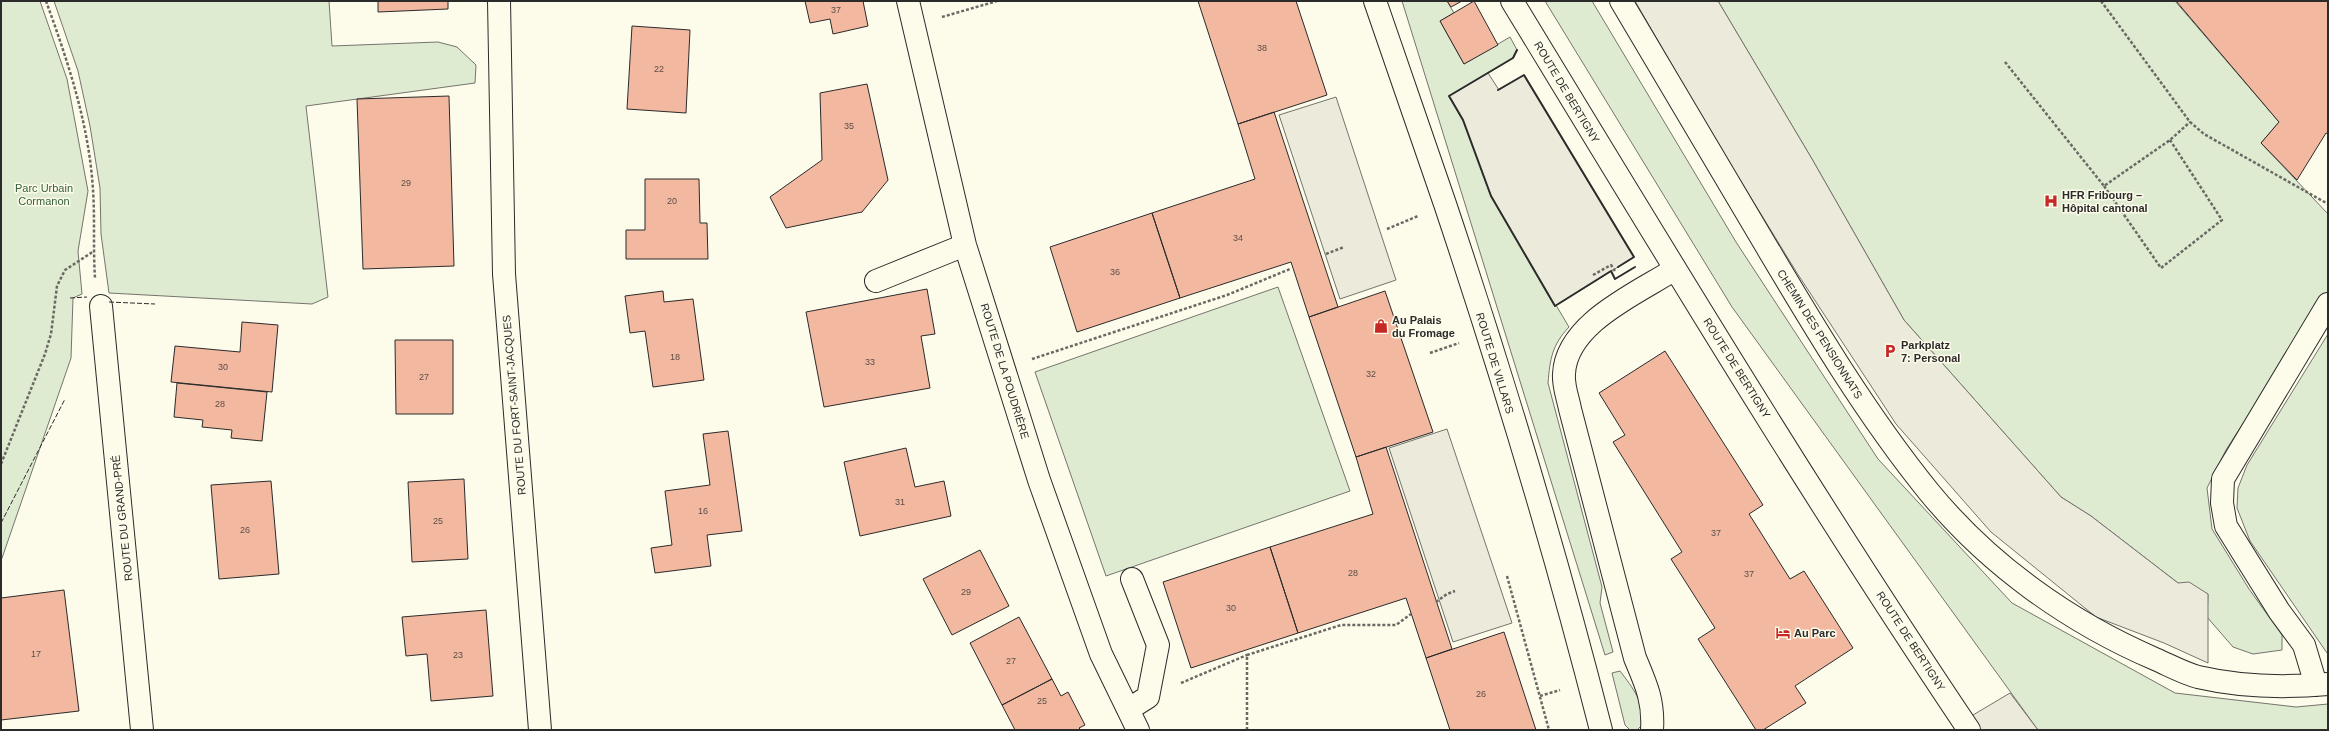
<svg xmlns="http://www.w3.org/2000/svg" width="2329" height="731" font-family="Helvetica,sans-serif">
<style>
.green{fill:#deebd1;stroke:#74746e}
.parking{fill:#eceadb;stroke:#74746e}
.building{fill:#f2b8a0;stroke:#2b2b2b}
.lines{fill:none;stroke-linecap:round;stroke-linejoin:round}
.minor-casing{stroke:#2b2b2b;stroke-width:24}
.major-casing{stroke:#2b2b2b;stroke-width:24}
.path{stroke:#6a6964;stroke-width:2.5;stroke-dasharray:3 2;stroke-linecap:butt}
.minor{stroke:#fdfbea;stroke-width:22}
.major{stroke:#fdfbea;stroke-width:22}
.fence{stroke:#2b2b2b;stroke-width:1;stroke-dasharray:5 2;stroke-linecap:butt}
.wall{stroke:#2b2b2b;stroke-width:2}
.labels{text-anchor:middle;stroke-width:3;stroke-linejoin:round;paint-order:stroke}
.number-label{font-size:9px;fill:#5d4e48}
.street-label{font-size:11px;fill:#2b2b2b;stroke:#fdfbea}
.park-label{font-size:11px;fill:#34623c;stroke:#fdfbea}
.poi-label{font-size:11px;font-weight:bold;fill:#2b2b2b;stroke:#fdfbea;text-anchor:start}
</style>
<rect width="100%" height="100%" fill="#fdfbea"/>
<path class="green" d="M 1,1 L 40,1 L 67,79 L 88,191 L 78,251 L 82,294 L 73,298 L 71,358 L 1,561 Z
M 54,1 L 329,1 L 332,46 L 438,42 L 457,47 L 476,65 L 475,83 L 306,106 L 328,297 L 312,304 L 109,293 L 101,234 L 100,188 L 90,126 L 78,71 Z
M 1402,1 L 1447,1 L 1454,13 L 1440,21 L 1464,64 L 1510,37 L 1517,50 L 1513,58 L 1449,96 L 1463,120 L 1491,196 L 1569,327 C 1552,345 1550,359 1548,383 L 1602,587 L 1600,603 L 1613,652 L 1605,655 Z
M 1545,1 L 1592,1 L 1736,242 L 1878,459 L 2012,603 L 2175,693 L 2296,707 L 2328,704 L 2328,730 L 2038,730 L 1732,307 Z
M 1718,1 L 2175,1 L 2279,122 L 2261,143 L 2328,214 L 2328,291 L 2226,450 L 2207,488 L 2212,529 L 2249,589 L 2282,635 L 2282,650 L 2253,654 L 2233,647 L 2207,617 L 2208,594 L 2178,583 L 2091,516 L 2061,497 L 1904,320 L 1812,159 Z
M 1278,287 L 1350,491 L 1106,576 L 1035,372 Z
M 2328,334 L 2328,653 L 2327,653 L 2250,541 L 2237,508 L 2238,488 L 2247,465 Z
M 1620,671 C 1633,688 1644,702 1643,724 L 1637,730 L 1630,730 L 1625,725 L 1612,673 Z"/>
<path class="parking" d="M 1635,1 L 1718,1 L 1812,159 L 1904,320 L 2061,497 L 2091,516 L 2178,583 L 2189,582 L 2208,594 L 2208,663 L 2164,643 L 2096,617 L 1991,532 L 1896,424 L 1797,273 L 1713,136 Z
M 1488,73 L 1499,90 L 1524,75 L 1634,257 L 1555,306 L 1491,196 L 1463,120 L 1449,96 Z
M 1336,97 L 1396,280 L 1340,299 L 1279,115 Z
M 1447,429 L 1512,623 L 1453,642 L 1389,448 Z
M 2010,693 L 2038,730 L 1969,730 L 1963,721 Z"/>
<path class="building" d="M 378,1 L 448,1 L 448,9 L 378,12 Z
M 805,1 L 863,1 L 868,26 L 833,34 L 830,19 L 810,23 Z
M 1198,1 L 1296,1 L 1327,95 L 1238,124 Z
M 1447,1 L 1462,1 L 1451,7 Z
M 1474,1 L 1498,45 L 1464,64 L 1440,21 Z
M 2176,1 L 2328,1 L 2328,134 L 2326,133 L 2297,180 L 2261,143 L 2279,122 Z
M 632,26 L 690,30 L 686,113 L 627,109 Z
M 867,84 L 888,180 L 862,212 L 786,228 L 770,197 L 822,160 L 820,93 Z
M 449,96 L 454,266 L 363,269 L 357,99 Z
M 1274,112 L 1338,307 L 1309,317 L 1291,262 L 1180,298 L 1152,213 L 1255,179 L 1238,124 Z
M 645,179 L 699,179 L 700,223 L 707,223 L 708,259 L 626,259 L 626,230 L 645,230 Z
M 1152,213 L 1180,298 L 1077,332 L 1050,247 Z
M 927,289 L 935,334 L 921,336 L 930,388 L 824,407 L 806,312 Z
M 663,291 L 664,302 L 693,299 L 704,380 L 653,387 L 645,331 L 630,333 L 625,296 Z
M 1385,291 L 1433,432 L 1356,457 L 1309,317 Z
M 242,322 L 278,325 L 272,392 L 171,382 L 175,346 L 240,352 Z
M 395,340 L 453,340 L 453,414 L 396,414 Z
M 1665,351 L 1763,505 L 1749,514 L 1790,579 L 1804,571 L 1853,648 L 1795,686 L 1806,703 L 1763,730 L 1756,730 L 1698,639 L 1715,628 L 1671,559 L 1682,552 L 1613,442 L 1625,435 L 1599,393 Z
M 177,383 L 267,392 L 262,441 L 231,438 L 232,430 L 202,427 L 203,420 L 174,417 Z
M 728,431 L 742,531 L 707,535 L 711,566 L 655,573 L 651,548 L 672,545 L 665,491 L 710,485 L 703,434 Z
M 1386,447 L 1452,649 L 1426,658 L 1406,598 L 1298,633 L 1270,547 L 1373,514 L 1356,457 Z
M 906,448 L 915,487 L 944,481 L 951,516 L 860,536 L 844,462 Z
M 464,479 L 468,559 L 412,562 L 408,482 Z
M 271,481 L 279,574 L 219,579 L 211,485 Z
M 1270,547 L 1298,633 L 1191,668 L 1163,582 Z
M 980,550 L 1009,606 L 952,635 L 923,579 Z
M 64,590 L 79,711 L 1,720 L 1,598 Z
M 486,610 L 493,696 L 431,701 L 427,654 L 406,656 L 402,617 Z
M 1019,617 L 1052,679 L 1002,705 L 970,643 Z
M 1504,632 L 1536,730 L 1450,730 L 1426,658 Z
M 1052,679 L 1061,696 L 1068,692 L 1085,725 L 1079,728 L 1081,730 L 1015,730 L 1002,705 Z"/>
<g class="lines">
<defs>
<path id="minor" d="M 499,1 L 504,274 L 540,730
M 908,1 L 965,245 L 1039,480 L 1101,654 L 1138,730
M 1512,1 C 1661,246 1809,492 1969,730
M 1621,1 C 1669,82 1717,163 1765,244 C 1816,330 1866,414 1929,492 C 1989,565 2069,622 2155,659 C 2169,665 2183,673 2198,677 C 2241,687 2284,688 2328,684
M 876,281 L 965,245
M 101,306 L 142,730
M 2316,685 L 2304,645 L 2279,611 L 2226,526 L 2222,503 L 2223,479 L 2328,304
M 1129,709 L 1148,697 L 1158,645 L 1132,579
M 1652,730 C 1654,701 1646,684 1635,658 L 1570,409 C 1568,398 1563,386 1564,374 C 1566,323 1638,293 1675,269"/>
<path id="major" d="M 1375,1 C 1398,69 1422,136 1445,204 C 1503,377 1556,553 1601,730"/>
</defs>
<use href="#minor" class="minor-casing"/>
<use href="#major" class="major-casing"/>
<path class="path" d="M 46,1 C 68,62 89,124 93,190 C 95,219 93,249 95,278
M 2101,1 L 2190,122 L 2204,134 L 2328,204
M 942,17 L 997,1
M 2005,62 L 2104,186 L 2170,140 L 2190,122
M 2104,186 L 2161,268 L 2222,220 L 2170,140
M 1387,229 L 1418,216
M 1326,254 L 1344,247
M 1593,275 L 1611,265 L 1615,271
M 1430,353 L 1459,343
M 1032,359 L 1227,295 L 1290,269
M 1,464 L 45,354 L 51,334 L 57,286 L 65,270 L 94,251
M 1507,576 L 1549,730
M 1436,602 L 1447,594 L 1455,591
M 1181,683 L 1247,655
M 1540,696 L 1560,690
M 1247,730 L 1247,655 L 1341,625 L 1396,625 L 1411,614"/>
<use href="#minor" class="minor"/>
<use href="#major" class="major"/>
<path class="fence" d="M 70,298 L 87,297
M 109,302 L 155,304
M 1,523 L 65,399"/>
<path class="wall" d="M 1517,50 L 1513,58 L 1449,96 L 1463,120 L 1491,196 L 1555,306 L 1611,271 L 1615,279 L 1635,267
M 1498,90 L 1524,75 L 1634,257 L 1618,267"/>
</g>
<defs>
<symbol id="hospital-bare" viewBox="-9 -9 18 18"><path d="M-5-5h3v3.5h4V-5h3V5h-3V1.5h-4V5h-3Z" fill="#c62828" stroke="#fdfbea" stroke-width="2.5" paint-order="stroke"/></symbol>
<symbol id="shop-bare" viewBox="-9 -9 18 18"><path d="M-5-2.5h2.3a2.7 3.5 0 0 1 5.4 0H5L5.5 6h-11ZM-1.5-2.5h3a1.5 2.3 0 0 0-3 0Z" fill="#c62828" stroke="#fdfbea" stroke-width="2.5" paint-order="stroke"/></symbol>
<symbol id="parking-bare" viewBox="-9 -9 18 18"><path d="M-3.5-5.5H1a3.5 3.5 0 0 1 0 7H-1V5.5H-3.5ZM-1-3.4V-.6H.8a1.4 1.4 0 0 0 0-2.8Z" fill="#c62828" stroke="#fdfbea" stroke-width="2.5" paint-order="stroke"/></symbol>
<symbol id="hotel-bare" viewBox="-9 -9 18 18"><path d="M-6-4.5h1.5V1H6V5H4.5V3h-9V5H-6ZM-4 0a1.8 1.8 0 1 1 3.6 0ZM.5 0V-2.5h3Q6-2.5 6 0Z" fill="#c62828" stroke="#fdfbea" stroke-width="2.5" paint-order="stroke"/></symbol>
</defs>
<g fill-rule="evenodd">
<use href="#hospital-bare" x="2041" y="191" width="20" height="20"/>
<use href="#shop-bare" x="1371" y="316" width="20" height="20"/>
<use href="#parking-bare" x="1880" y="341" width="20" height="20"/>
<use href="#hotel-bare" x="1773" y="623" width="20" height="20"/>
</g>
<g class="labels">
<g class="number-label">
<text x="836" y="13">37</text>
<text x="1262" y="51">38</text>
<text x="659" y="72">22</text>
<text x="849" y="129">35</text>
<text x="406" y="186">29</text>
<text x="672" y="204">20</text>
<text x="1238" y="241">34</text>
<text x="1115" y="275">36</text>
<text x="675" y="360">18</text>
<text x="870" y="365">33</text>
<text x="223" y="370">30</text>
<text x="1371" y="377">32</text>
<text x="424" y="380">27</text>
<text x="220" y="407">28</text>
<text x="900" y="505">31</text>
<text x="703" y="514">16</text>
<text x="438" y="524">25</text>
<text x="245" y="533">26</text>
<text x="1716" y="536">37</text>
<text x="1353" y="576">28</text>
<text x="1749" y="577">37</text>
<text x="966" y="595">29</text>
<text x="1231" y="611">30</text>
<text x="36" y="657">17</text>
<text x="458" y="658">23</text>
<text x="1011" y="664">27</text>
<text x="1481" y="697">26</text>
<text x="1042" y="704">25</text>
</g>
<g class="street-label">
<text transform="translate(1567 92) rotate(59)" y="4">ROUTE DE BERTIGNY</text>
<text transform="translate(1820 334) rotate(58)" y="4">CHEMIN DES PENSIONNATS</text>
<text transform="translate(1495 363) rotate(73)" y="4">ROUTE DE VILLARS</text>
<text transform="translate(1737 368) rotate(58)" y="4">ROUTE DE BERTIGNY</text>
<text transform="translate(1005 371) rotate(73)" y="4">ROUTE DE LA POUDRIÈRE</text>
<text transform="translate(514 405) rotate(-95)" y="4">ROUTE DU FORT-SAINT-JACQUES</text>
<text transform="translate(122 518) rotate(-96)" y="4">ROUTE DU GRAND-PRÉ</text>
<text transform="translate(1911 641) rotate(57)" y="4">ROUTE DE BERTIGNY</text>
</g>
<g class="park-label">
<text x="44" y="192">Parc Urbain<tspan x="44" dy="13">Cormanon</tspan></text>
</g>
<g class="poi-label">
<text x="2062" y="199">HFR Fribourg –<tspan x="2062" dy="13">Hôpital cantonal</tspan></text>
<text x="1392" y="324">Au Palais<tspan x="1392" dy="13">du Fromage</tspan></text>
<text x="1901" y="349">Parkplatz<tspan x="1901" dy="13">7: Personal</tspan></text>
<text x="1794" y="637">Au Parc</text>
</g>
</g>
<rect width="2329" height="731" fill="none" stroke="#2b2b2b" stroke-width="4"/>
</svg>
